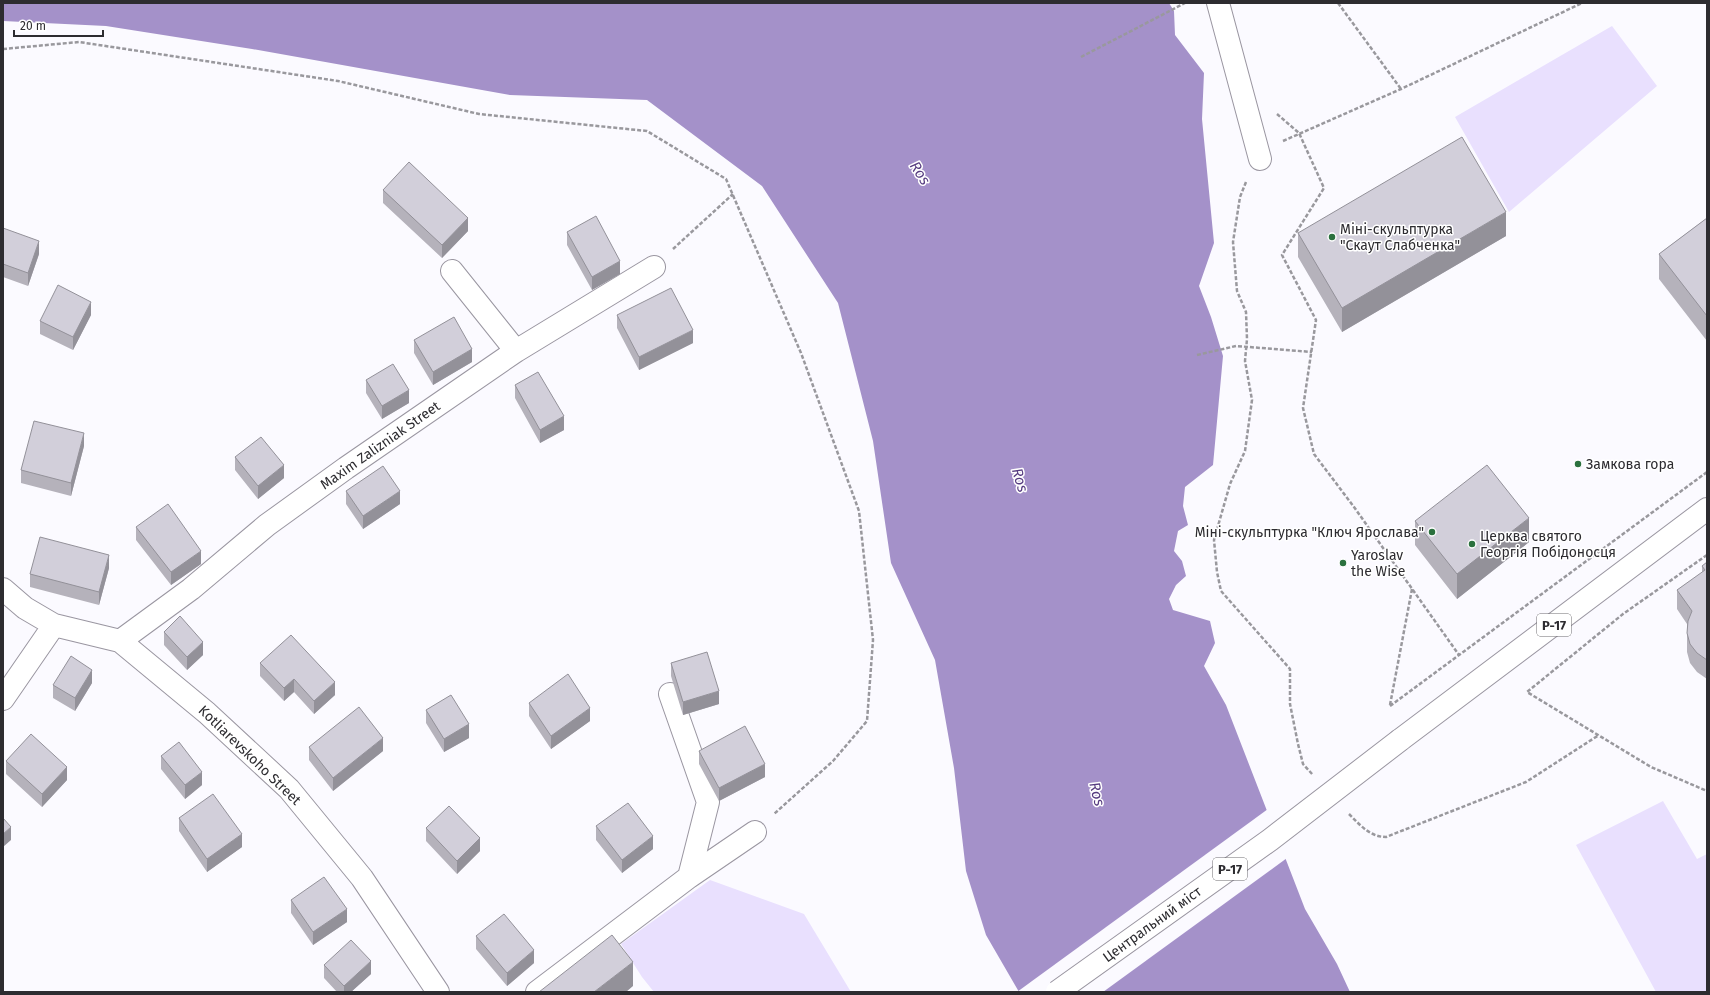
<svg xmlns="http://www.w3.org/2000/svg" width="1710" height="995" font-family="'Fira Sans',sans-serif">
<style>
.green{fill:#e9e0fe}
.water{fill:#a491c9}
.pier{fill:#fbfaff}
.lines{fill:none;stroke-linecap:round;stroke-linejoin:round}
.minor-casing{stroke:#9a96a1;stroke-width:24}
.major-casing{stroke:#9a96a1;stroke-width:24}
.path{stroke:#99989d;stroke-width:2.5;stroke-dasharray:4 2;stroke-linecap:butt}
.minor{stroke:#fff;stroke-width:22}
.major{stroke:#fff;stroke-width:22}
.major-bridge-casing{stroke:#9a96a1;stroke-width:24;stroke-linecap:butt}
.major-bridge{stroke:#fff;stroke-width:22}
.wall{fill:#b5b2bb}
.shaded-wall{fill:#939199}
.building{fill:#d2cfda;stroke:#939199}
.poi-dot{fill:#2b713e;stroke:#fff;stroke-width:1.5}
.labels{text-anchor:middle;stroke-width:3;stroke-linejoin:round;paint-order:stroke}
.shield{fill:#fff;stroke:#6c6b6e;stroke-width:1}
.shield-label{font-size:13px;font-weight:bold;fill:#2d2c30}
.poi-label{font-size:14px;fill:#2d2c30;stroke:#fff;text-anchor:start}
.street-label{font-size:14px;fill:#2d2c30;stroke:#fff}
.water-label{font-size:15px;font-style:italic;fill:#563c80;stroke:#fff}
</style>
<rect width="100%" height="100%" fill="#fbfaff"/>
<path class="green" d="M 1612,26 L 1657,86 L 1509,212 L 1455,117 Z
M 1663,801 L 1697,859 L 1707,854 L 1707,992 L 1656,992 L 1576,845 Z
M 710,880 L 804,914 L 851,992 L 654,992 L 642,977 L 621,944 Z"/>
<path class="water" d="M 3,3 L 1169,3 L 1174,11 L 1175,35 L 1204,73 L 1202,119 L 1214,243 L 1199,286 L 1211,317 L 1223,356 L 1213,465 L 1185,487 L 1183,506 L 1188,525 L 1178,531 L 1174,551 L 1182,561 L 1186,576 L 1176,585 L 1169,599 L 1173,610 L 1210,621 L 1215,643 L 1204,666 L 1226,705 L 1305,909 L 1337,964 L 1350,992 L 1019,992 L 986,935 L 966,871 L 954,768 L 935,660 L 891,563 L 873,441 L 838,303 L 762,186 L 647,100 L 510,95 L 252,49 L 106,26 L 3,21 Z"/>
<path class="pier" d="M 1268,809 L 1287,858 L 1103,992 L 1017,992 Z"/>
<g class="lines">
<defs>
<path id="minor" d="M 1218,3 L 1260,159
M 452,271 L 516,351
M 3,589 L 25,608 L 54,625 L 120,641 L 207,713 L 289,789 L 362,878 L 438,992
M 120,641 L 191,589 L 267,525 L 346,468 L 516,351 L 654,267
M 670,694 L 708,802 L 689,877
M 3,699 L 54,625
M 537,992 L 689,877 L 755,832"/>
<path id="major" d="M 1400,740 L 1707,509"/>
</defs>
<use href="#minor" class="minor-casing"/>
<use href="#major" class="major-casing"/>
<path class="path" d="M 1338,3 L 1401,89
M 3,49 L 79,42 L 338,81 L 479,114 L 647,131 L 726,179 L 801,353 L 859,511 L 873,640 L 867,721 L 833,761 L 774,814
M 1081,57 L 1185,3
M 1277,114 L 1299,133 L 1324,188 L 1282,255 L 1316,320 L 1303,408 L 1314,454 L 1354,507 L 1459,655
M 1283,141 L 1401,89 L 1582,3
M 1246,182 L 1240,197 L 1233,242 L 1237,291 L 1246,312 L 1247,339 L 1245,361 L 1252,400 L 1245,451 L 1230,484 L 1214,540 L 1217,572 L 1221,591 L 1290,669 L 1290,704 L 1298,744 L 1303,764 L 1313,775
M 673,249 L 733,194
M 1197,355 L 1236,346 L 1312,352
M 1707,555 L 1623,614 L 1527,692 L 1651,767 L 1707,791
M 1390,705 L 1412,589
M 1390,706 L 1707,472
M 1349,814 C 1360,825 1370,837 1386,837 L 1526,782 L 1599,735"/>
<use href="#minor" class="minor"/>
<use href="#major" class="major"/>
<defs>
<path id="major-bridge" d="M 1057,992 L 1270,840 L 1400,740"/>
</defs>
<use href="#major-bridge" class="major-bridge-casing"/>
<use href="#major-bridge" class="major-bridge"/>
</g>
<path class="wall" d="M 383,190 L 468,231 L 442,258 L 383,203 Z
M 1707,218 L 1707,341 L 1659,279 L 1659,254 Z
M 3,228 L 39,254 L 28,286 L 3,277 Z
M 567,232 L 620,274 L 592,290 L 567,245 Z
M 1298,233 L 1506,236 L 1342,332 L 1298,257 Z
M 91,315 L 73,350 L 40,334 L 40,321 Z
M 617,315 L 693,343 L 639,370 L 617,328 Z
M 414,340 L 472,362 L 433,385 L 414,353 Z
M 366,380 L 409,403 L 382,419 L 366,393 Z
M 515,385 L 564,430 L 540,443 L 515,398 Z
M 84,446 L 71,496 L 21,483 L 21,470 Z
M 235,457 L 284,478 L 258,499 L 235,470 Z
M 346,491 L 400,504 L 363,529 L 346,504 Z
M 1415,521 L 1529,542 L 1457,599 L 1415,545 Z
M 136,527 L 201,564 L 171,585 L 136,540 Z
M 1707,562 L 1707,679 L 1697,672 L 1690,663 L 1687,652 L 1687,624 L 1677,609 L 1677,590 L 1702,573 L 1702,566 Z
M 109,568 L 99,605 L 30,587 L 30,574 Z
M 164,632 L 203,655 L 187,670 L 164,645 Z
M 260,663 L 335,695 L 314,714 L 294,692 L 284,701 L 260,676 Z
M 671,663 L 719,704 L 683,715 L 671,676 Z
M 92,683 L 75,711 L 53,698 L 53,685 Z
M 529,703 L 590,721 L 551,749 L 529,716 Z
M 426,710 L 469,738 L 444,752 L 426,723 Z
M 309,747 L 383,751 L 333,791 L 309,760 Z
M 699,751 L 765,777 L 719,801 L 699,764 Z
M 161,756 L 202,785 L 185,799 L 161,769 Z
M 6,761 L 67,780 L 42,807 L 6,774 Z
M 179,818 L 242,847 L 207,872 L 179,831 Z
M 596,826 L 653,849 L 622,873 L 596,840 Z
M 426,828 L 480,851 L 457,874 L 426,841 Z
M 291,900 L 347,922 L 313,945 L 291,913 Z
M 476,936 L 534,963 L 507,986 L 476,949 Z
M 324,965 L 371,974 L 351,992 L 337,992 L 324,978 Z"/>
<path class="shaded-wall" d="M 1506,212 L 1506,236 L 1342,332 L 1342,308 Z
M 468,218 L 468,231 L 442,258 L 442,245 Z
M 39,241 L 39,254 L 28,286 L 28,273 Z
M 620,261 L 620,274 L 592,290 L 592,277 Z
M 91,302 L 91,315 L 73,350 L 73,337 Z
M 693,330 L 693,343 L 639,370 L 639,357 Z
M 472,349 L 472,362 L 433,385 L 433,372 Z
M 409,390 L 409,403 L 382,419 L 382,406 Z
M 564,416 L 564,430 L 540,443 L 540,430 Z
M 84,433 L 84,446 L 71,496 L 71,483 Z
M 284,465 L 284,478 L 258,499 L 258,486 Z
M 400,491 L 400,504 L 363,529 L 363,516 Z
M 1529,518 L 1529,542 L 1457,599 L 1457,574 Z
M 201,551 L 201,564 L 171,585 L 171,572 Z
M 109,555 L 109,568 L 99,605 L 99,592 Z
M 203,642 L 203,655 L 187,670 L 187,657 Z
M 92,670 L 92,683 L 75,711 L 75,698 Z
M 294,679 L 294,692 L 284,701 L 284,688 Z
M 335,682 L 335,695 L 314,714 L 314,701 Z
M 719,691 L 719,704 L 683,715 L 683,702 Z
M 590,708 L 590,721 L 551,749 L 551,736 Z
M 469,724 L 469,738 L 444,752 L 444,739 Z
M 383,738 L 383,751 L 333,791 L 333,778 Z
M 765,764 L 765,777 L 719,801 L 719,788 Z
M 67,767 L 67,780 L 42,807 L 42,794 Z
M 202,772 L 202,785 L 185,799 L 185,785 Z
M 11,827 L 11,840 L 3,847 L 3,834 Z
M 242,834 L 242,847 L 207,872 L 207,859 Z
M 653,836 L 653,849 L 622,873 L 622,860 Z
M 480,838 L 480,851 L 457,874 L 457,861 Z
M 347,909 L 347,922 L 313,945 L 313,932 Z
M 534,950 L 534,963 L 507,986 L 507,973 Z
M 371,961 L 371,974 L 351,992 L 344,992 L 344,986 Z
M 633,962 L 633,986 L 626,992 L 594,992 Z"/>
<path class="building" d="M 1462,137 L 1506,212 L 1342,308 L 1298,233 Z
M 409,162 L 468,218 L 442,245 L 383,190 Z
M 596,216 L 620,261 L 592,277 L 567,232 Z
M 1707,218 L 1707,316 L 1659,254 Z
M 3,228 L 39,241 L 28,273 L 3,264 Z
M 58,285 L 91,302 L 73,337 L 40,321 Z
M 671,288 L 693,330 L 639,357 L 617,315 Z
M 454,317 L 472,349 L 433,372 L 414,340 Z
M 393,364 L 409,390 L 382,406 L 366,380 Z
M 538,372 L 564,416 L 540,430 L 515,385 Z
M 34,421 L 84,433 L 71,483 L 21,470 Z
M 261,437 L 284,465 L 258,486 L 235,457 Z
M 1487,465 L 1529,518 L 1457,574 L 1415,521 Z
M 383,466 L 400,491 L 363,516 L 346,491 Z
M 168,504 L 201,551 L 171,572 L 136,527 Z
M 40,537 L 109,555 L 99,592 L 30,574 Z
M 1707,562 L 1707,660 L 1697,653 L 1690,644 L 1687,633 L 1688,621 L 1692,611 L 1677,590 L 1705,570 L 1702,566 Z
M 180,616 L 203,642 L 187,657 L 164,632 Z
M 291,635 L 335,682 L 314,701 L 294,679 L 284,688 L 260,663 Z
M 707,652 L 719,691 L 683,702 L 671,663 Z
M 71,656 L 92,670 L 75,698 L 53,685 Z
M 568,674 L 590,708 L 551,736 L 529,703 Z
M 451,695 L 469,724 L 444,739 L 426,710 Z
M 359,707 L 383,738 L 333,778 L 309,747 Z
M 745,726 L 765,764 L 719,788 L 699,751 Z
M 31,734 L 67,767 L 42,794 L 6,761 Z
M 179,742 L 202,772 L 185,785 L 161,756 Z
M 213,794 L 242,834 L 207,859 L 179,818 Z
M 628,803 L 653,836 L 622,860 L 596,826 Z
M 449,806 L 480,838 L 457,861 L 426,828 Z
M 3,818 L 11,827 L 3,834 Z
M 324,877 L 347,909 L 313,932 L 291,900 Z
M 504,914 L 534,950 L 507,973 L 476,936 Z
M 612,935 L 633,962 L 594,992 L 539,992 Z
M 351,940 L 371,961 L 344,986 L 324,965 Z"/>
<g class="poi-dot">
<circle cx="1332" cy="237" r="4"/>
<circle cx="1578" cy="464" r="4"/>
<circle cx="1432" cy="532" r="4"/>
<circle cx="1472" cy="544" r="4"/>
<circle cx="1343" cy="563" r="4"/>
</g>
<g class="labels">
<g class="shield">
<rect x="1537" y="614" width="34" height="22" rx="3"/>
<rect x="1213" y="858" width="34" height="22" rx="3"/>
</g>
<g class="shield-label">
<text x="1554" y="630">Р-17</text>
<text x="1230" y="874">Р-17</text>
</g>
<g class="poi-label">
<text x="1340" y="234">Міні-скульптурка<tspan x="1340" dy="16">"Скаут Слабченка"</tspan></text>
<text x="1586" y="469">Замкова гора</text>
<text x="1424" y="537" text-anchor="end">Міні-скульптурка "Ключ Ярослава"</text>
<text x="1480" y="541">Церква святого<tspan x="1480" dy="16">Георгія Побідоносця</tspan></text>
<text x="1351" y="560">Yaroslav<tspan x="1351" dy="16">the Wise</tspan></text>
</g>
<g class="street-label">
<text transform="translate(380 445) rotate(-35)" y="5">Maxim Zalizniak Street</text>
<text transform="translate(250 755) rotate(44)" y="5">Kotliarevskoho Street</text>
<text transform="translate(1152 924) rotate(-36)" y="5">Центральний міст</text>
</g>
<g class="water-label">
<text transform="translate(920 173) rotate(57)" y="5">Ros</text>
<text transform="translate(1020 480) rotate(74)" y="5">Ros</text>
<text transform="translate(1097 794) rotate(76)" y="5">Ros</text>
</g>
</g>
<rect width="1710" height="995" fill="none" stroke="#2d2c30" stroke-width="8"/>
<path d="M14 30v6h89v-6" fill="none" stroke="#2d2c30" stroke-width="2"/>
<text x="20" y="30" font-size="12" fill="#2d2c30" stroke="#ffffff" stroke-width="3" paint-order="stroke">20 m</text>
</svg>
